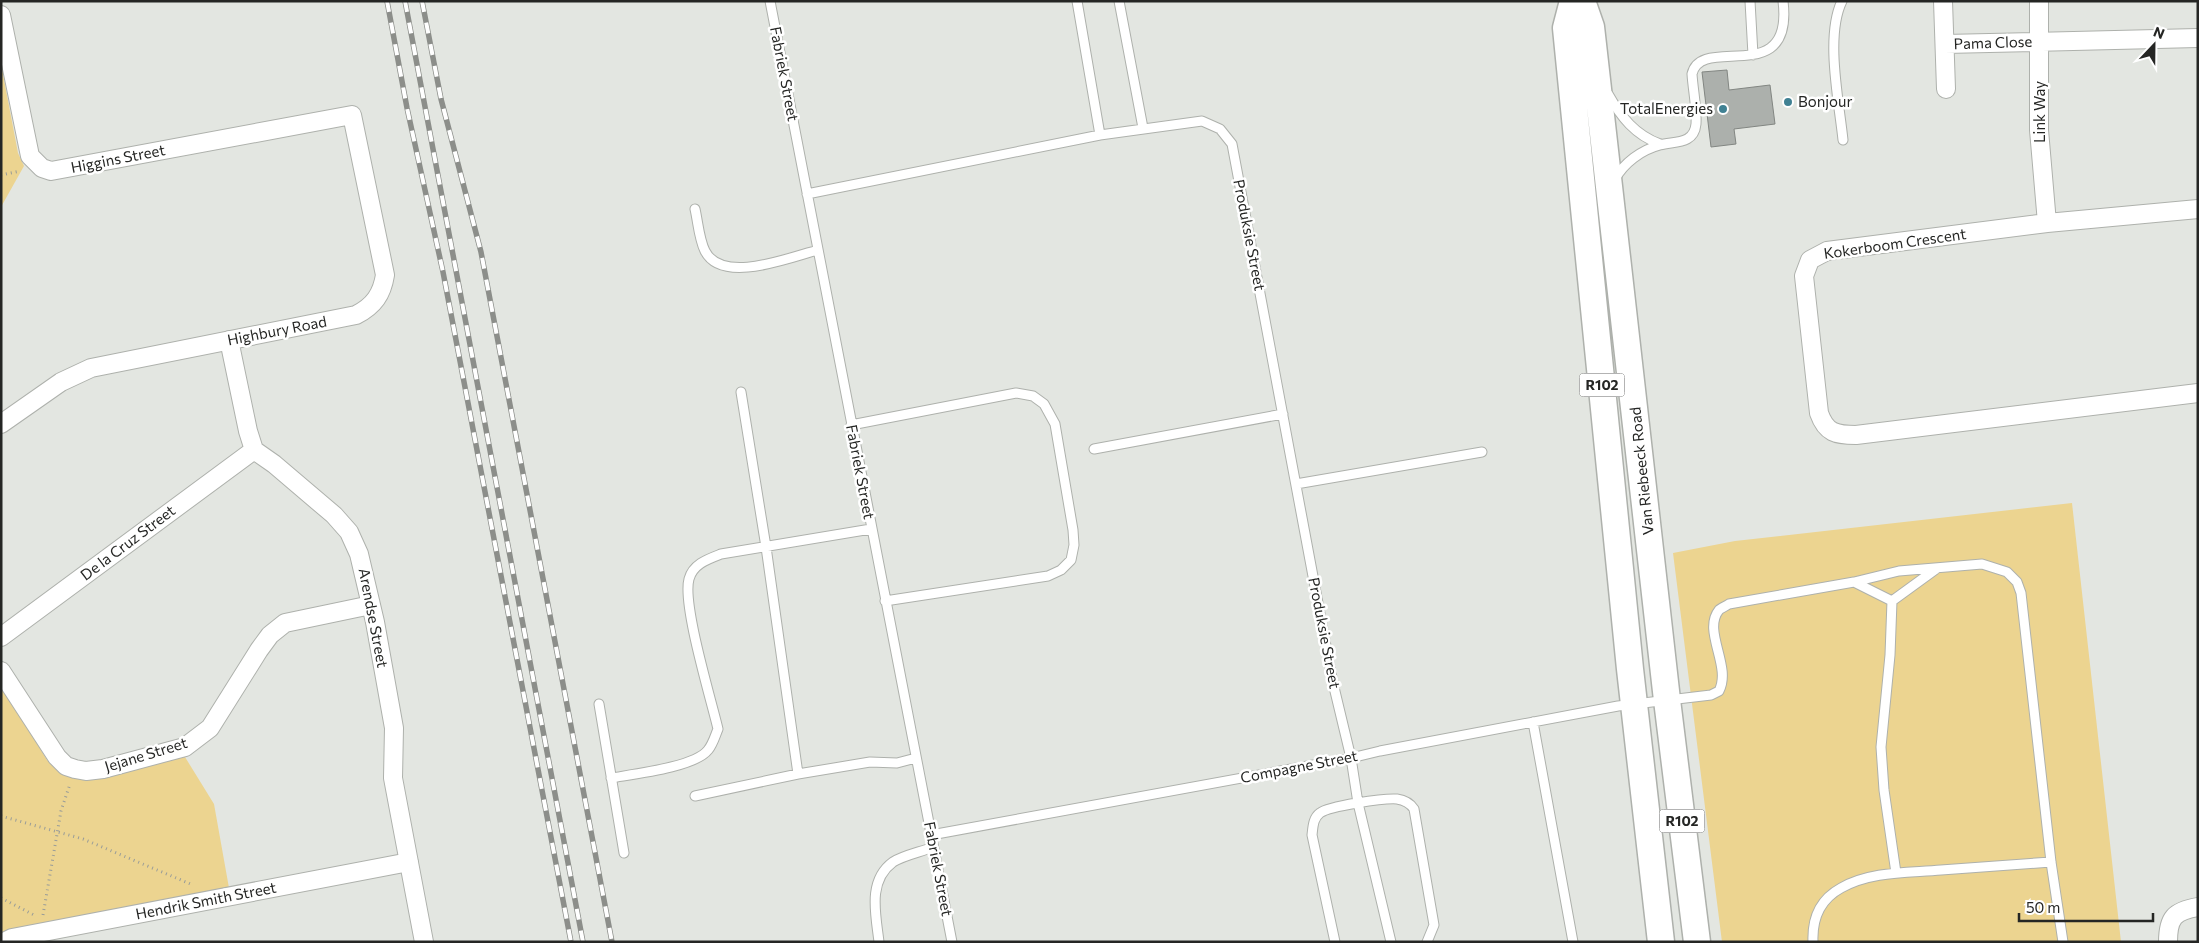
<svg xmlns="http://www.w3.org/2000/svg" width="2199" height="943" font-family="Commissioner,sans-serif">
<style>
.green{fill:#ecd490}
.building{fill:#acb0ac;stroke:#828682}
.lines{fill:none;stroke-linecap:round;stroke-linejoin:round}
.lane-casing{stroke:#aeb1ac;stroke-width:11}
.street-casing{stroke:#aeb1ac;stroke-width:20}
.primary-casing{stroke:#aeb1ac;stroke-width:29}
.path{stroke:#999c98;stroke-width:3;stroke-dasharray:1 4;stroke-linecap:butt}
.lane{stroke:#fff;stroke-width:9}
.street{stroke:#fff;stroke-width:18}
.primary{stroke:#fff;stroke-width:26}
.rail-casing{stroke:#8c8e8a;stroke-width:5.5}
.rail{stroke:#fff;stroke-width:4;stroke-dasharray:11;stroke-linecap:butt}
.poi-dot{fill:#408193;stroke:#fff;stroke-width:2}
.labels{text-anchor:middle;stroke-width:5;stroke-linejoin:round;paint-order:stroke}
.shield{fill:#fff;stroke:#666766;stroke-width:1}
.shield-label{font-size:14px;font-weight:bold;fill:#252624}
.street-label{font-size:15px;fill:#252624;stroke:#fff}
.poi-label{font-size:15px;fill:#252624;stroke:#fff;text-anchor:start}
</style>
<rect width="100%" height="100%" fill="#e3e6e1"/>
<path class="green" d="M 1,64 L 18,153 L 24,166 L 1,207 Z
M 2072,503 L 2121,942 L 1722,942 L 1673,553 L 1735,541 Z
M 1,685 L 47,760 L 59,770 L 90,775 L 185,757 L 214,804 L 229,888 L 1,933 Z"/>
<path class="building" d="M 1727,70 L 1729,90 L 1770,85 L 1775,124 L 1734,129 L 1736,144 L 1711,147 L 1702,72 Z"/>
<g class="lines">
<defs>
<path id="lane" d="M 770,1 L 952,942
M 1077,1 L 1100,135
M 1119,1 L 1143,128
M 1750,1 L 1753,55
M 1842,1 C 1825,36 1839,101 1843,140
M 1608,94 C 1621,117 1635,135 1660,144
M 1615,179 C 1624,163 1641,150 1660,145 C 1674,141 1694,145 1696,124 C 1697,109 1693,90 1692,74 C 1701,33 1794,90 1783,1
M 807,194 L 1100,135 L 1202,121 L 1220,129 L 1232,144 L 1333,683 L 1351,758 L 1358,803 L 1391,942
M 695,209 C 698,222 699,239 705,251 C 722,285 791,257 818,250
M 741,392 L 766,547 L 798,774
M 851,425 L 1016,393 L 1033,396 L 1044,404 L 1055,424 L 1073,530 L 1074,545 L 1071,560 L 1061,570 L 1048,576 L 885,601
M 1094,449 L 1283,414
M 1296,484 L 1482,452
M 1854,582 L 1892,601
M 1892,601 L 1890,655 L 1881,747 L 1884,790 L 1896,873
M 1892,601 L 1936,569
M 599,704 L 624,853
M 1533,722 L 1573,942
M 611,778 C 634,774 695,767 708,750 C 713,744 715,736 718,729 C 711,699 682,604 689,579 C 693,564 708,559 721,554 L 871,529
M 695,796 L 798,774 L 870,762 L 897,763 L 916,758
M 931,835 L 1351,758 L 1380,751 L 1618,706 L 1711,695 L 1719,691 C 1732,666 1702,631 1719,610 C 1721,608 1726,606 1729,604 L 1854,582 L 1899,571 L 1982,564 L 2007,572 L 2017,582 L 2021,593 L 2051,862 L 2063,942
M 879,942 C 876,915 867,881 893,862 C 904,855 921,852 933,847
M 1335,942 L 1312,835 C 1313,827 1313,818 1320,813 C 1329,806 1384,798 1397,799 C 1404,800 1410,803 1414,809 L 1434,925 L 1427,942
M 1813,942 C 1812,919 1819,900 1841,888 C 1871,871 1908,873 1941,870 C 1978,867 2014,865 2051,862"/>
<path id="street" d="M 1943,1 L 1946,89
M 2039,1 L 2039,130 L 2047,223
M 1,15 L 30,156 L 42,168 L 51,171 L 352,115 L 385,275 C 382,294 374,306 356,315 L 91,368 L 61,382 L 1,424
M 1945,44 L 2198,38
M 2198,209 L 2047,223 L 1827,251 L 1810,260 L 1804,276 L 1819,413 C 1826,433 1836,435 1856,435 L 2198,393
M 229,340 L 248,431 L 254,450 L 274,464 L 334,515 L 349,532 L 359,554 L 375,622 L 394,728 L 393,778 L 424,942
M 1,637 L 254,450
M 1,671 L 57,757 L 66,766 L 75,769 L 86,771 L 103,769 L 185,747 L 210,728 L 259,650 L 270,635 L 285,623 L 371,605
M 4,942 L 12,938 L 409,862
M 2168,942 C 2168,918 2174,911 2198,907"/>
<path id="primary" d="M 1573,1 L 1566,28 L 1630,669 L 1661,942
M 1582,1 L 1591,27 L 1667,700 L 1697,942"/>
</defs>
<use href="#lane" class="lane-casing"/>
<use href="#street" class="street-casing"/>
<use href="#primary" class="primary-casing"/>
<path class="path" d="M 1,175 L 20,171
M 1,816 L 83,839 L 193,885
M 1,898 L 36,916
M 43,915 L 61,811 L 70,784"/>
<use href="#lane" class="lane"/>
<use href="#street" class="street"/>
<use href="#primary" class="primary"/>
<defs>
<path id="rail" d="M 387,1 L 407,108 L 443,272 L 571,942
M 405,1 L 583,942
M 422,1 L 441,99 L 481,252 L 612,942"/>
</defs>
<use href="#rail" class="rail-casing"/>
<use href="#rail" class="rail"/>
</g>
<g class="poi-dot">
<circle cx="1788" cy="102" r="5"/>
<circle cx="1723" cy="109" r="5"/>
</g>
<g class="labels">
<g class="shield">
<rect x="1579.5" y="373.5" width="45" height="23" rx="4"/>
<rect x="1659.5" y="809.5" width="45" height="23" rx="4"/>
</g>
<g class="shield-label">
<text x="1602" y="390">R102</text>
<text x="1682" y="826">R102</text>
</g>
<g class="street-label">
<text transform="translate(1993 43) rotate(-2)" y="5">Pama Close</text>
<text transform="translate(784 74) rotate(79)" y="5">Fabriek Street</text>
<text transform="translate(2040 112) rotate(-90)" y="5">Link Way</text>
<text transform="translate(118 159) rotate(-11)" y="5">Higgins Street</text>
<text transform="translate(1249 235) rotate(79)" y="5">Produksie Street</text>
<text transform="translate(1895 244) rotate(-8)" y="5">Kokerboom Crescent</text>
<text transform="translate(277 331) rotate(-11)" y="5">Highbury Road</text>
<text transform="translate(1642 471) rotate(-96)" y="5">Van Riebeeck Road</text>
<text transform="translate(860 472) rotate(79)" y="5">Fabriek Street</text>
<text transform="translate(128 543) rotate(-37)" y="5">De la Cruz Street</text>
<text transform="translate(373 618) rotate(79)" y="5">Arendse Street</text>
<text transform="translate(1324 633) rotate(79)" y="5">Produksie Street</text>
<text transform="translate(146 755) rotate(-17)" y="5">Jejane Street</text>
<text transform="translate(1299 767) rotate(-11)" y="5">Compagne Street</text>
<text transform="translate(938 869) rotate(79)" y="5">Fabriek Street</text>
<text transform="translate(206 901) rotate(-11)" y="5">Hendrik Smith Street</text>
</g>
<g class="poi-label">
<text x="1798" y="107">Bonjour</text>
<text x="1713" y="114" text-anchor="end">TotalEnergies</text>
</g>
</g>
<rect width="2199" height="943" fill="none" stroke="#252624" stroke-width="5"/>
<g transform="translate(2154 45) rotate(22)" stroke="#ffffff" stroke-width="4" paint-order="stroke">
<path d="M0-4L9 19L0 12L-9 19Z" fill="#252624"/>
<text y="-8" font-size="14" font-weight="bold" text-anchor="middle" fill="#252624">N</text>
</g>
<path d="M2019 913v8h134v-8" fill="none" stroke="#252624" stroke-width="2.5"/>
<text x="2026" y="913" font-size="15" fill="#252624" stroke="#ffffff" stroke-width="4" paint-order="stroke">50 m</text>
</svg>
